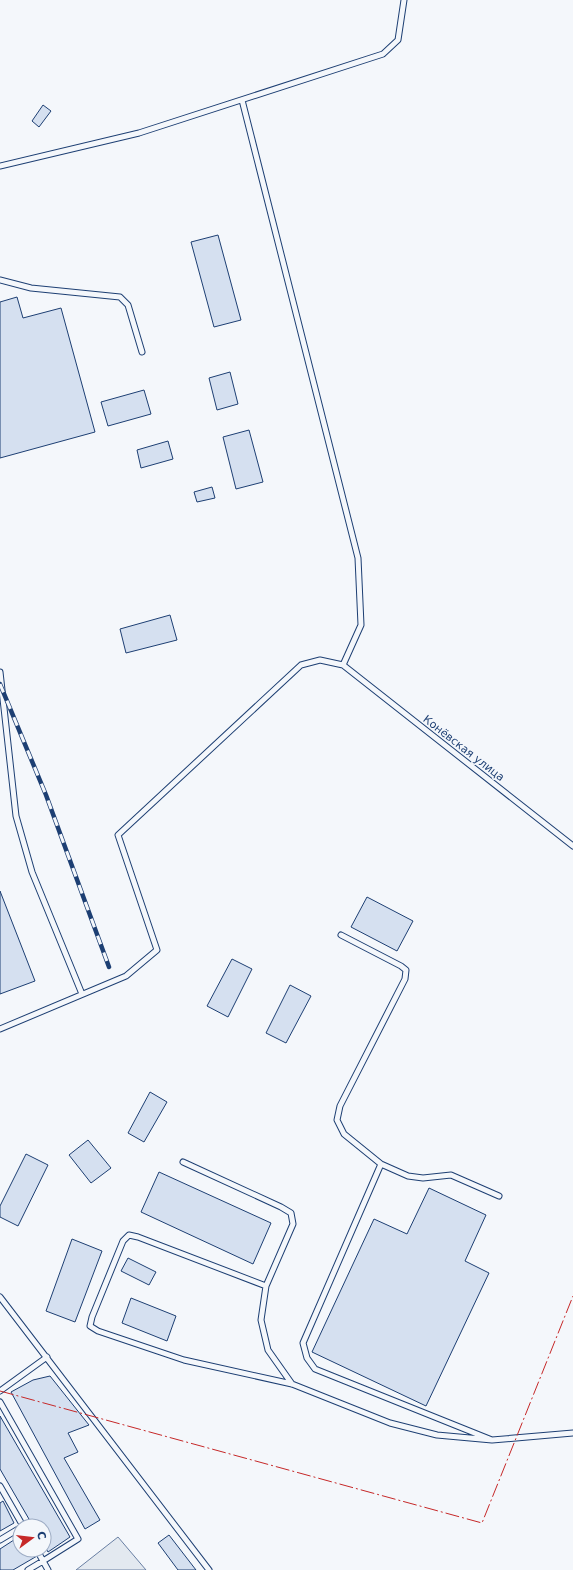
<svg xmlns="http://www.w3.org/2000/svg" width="573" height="1570" font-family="'DejaVu Sans',sans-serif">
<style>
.green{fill:#e3e9f0;stroke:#687fa3}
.building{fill:#d5e0f0;stroke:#1d3f73}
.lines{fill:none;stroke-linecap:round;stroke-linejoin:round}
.lane-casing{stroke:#1d3f73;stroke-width:7}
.lane{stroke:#f4f7fb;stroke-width:5}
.rail-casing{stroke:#1d3f73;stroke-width:4.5}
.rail{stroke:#f4f7fb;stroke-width:3;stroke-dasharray:9;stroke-linecap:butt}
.power{stroke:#c62828;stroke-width:1;stroke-dasharray:14 3 2 3;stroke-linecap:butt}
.labels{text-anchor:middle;stroke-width:3;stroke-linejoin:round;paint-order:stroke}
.street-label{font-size:11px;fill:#1d3f73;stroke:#f4f7fb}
</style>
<rect width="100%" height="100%" fill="#f4f7fb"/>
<path class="green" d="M 118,1537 L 146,1570 L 76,1570 Z"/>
<path class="building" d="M 43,105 L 51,111 L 39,127 L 32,121 Z
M 218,235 L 241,320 L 214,327 L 191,242 Z
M 17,297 L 23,318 L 61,308 L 95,432 L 0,458 L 0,302 Z
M 230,372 L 238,404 L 217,410 L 209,378 Z
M 144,390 L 151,414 L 108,426 L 101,402 Z
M 249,430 L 263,482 L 236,489 L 223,437 Z
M 168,441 L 173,459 L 141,468 L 137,450 Z
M 212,487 L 215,498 L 197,502 L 194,492 Z
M 170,615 L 177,640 L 126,653 L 120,629 Z
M 0,891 L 35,981 L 0,994 Z
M 367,897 L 413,921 L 397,951 L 351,927 Z
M 232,959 L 252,969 L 228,1017 L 207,1006 Z
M 290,985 L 311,996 L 286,1043 L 266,1033 Z
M 150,1092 L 167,1102 L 144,1142 L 128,1133 Z
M 88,1140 L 111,1168 L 91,1183 L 69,1155 Z
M 26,1154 L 48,1165 L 18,1226 L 0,1217 L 0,1206 Z
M 159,1172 L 271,1223 L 253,1264 L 141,1212 Z
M 429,1188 L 486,1215 L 465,1261 L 489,1273 L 426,1406 L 312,1352 L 374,1219 L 407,1234 Z
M 72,1239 L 102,1251 L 75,1322 L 46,1311 Z
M 128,1258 L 156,1272 L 149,1285 L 121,1271 Z
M 131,1298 L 176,1316 L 167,1341 L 122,1323 Z
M 50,1376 L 89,1425 L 68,1433 L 78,1452 L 64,1458 L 100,1520 L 85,1529 L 11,1392 L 33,1380 Z
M 0,1416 L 70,1537 L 48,1552 L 44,1545 L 44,1526 L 33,1526 L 0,1469 Z
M 3,1501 L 14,1523 L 0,1531 L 0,1503 Z
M 169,1535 L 196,1570 L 178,1570 L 158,1543 Z
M 20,1536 L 20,1550 L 34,1550 L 37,1556 L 13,1570 L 0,1570 L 0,1549 Z"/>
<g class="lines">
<defs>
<path id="lane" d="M 242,100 L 358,558 L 361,625 L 343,665
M 0,166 L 139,133 L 383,54 L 398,40 L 404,0
M 0,280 L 31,288 L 120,297 L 128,305 L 142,352
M 0,672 L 16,816 L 32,872 L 82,994
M 341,935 L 401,966 L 406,970 L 405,979 L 340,1106 L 337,1120 L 344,1134 L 381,1164
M 0,1029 L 126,976 L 157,950 L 118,835 L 301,665 L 320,660 L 343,665 L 573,846
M 183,1162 L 281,1207 L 291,1213 L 293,1224 L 266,1286
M 499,1196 L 451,1175 L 423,1178 L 408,1176 L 381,1164 L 303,1343 L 307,1358 L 315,1369 L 492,1440 L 573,1433
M 0,1297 L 209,1570
M 292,1384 L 268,1350 L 261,1320 L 266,1286 L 138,1237 L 129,1235 L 123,1241 L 92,1317 L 90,1326 L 98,1331 L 184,1360 L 292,1384 L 390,1423 L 437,1435 L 492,1440
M 0,1391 L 47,1357
M 0,1402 L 78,1539 L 43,1561 L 37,1550
M 0,1486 L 23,1526
M 0,1540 L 20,1528
M 28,1570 L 43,1561 L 48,1570"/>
</defs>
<use href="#lane" class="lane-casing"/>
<use href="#lane" class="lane"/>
<defs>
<path id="rail" d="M 0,684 L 46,795 L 109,967"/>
</defs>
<use href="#rail" class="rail-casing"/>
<use href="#rail" class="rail"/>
<path class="power" d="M 0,1391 L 482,1523 L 573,1296"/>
</g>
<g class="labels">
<g class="street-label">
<text transform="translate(464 748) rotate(38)" y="4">Конёвская улица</text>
</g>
</g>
<g transform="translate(32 1538) rotate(75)"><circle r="19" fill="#f4f7fb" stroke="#9eadc5"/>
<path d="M0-3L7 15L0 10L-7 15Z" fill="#c62828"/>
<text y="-6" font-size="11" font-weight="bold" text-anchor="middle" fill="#1d3f73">С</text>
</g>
</svg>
